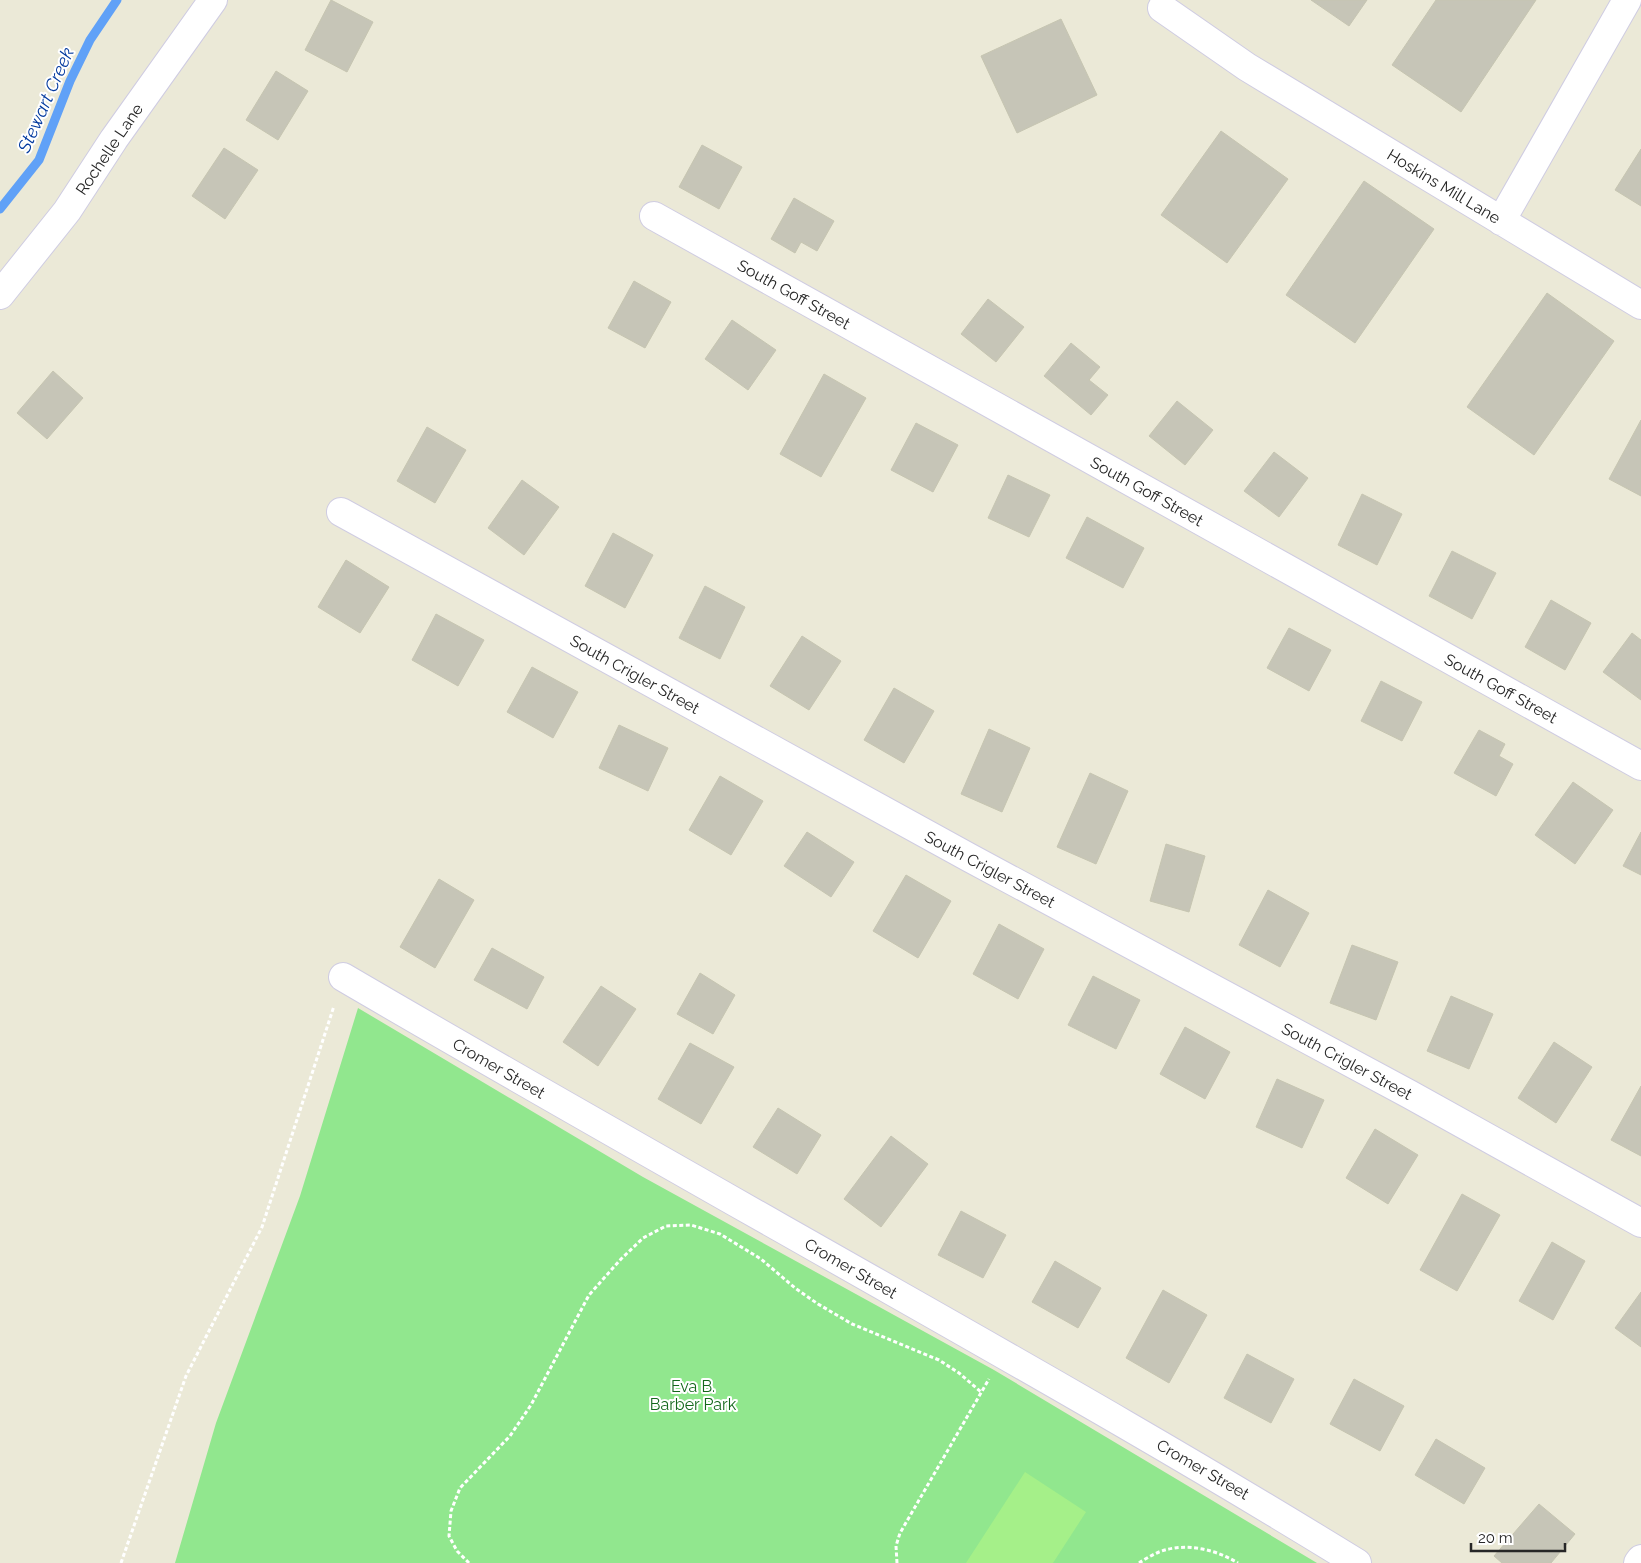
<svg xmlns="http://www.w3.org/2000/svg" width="1641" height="1563" font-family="Raleway,sans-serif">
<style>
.green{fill:#91e78e}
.pitch{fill:#a5f089}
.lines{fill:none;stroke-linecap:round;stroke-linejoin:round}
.stream{stroke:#60a1f7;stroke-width:9}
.building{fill:#c6c5b7;stroke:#c6c5b1}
.minor-casing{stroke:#cfcce2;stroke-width:30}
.path{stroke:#fff;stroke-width:3;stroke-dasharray:4 2.5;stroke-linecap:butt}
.minor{stroke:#fff;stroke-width:28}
.labels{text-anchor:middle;stroke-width:4;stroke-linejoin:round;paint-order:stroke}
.street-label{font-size:16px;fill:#272727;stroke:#fff}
.park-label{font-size:16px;fill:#14681c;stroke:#fff}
.water-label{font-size:18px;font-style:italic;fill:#033a9f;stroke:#fff}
</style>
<rect width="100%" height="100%" fill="#ebe9d7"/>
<path class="green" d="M 358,1008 L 643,1177 L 994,1370 L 1317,1563 L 175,1563 L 216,1423 L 300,1196 Z"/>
<path class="pitch" d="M 1025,1472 L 1086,1512 L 1053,1563 L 966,1563 Z"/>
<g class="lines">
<path class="stream" d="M 0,209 L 39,160 L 70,81 L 90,40 L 117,0"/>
</g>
<path class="building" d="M 331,0 L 373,22 L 347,72 L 305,50 Z
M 1311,0 L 1367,0 L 1349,26 Z
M 1436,0 L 1536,0 L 1461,112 L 1392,65 Z
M 1061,19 L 1097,95 L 1017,133 L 981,56 Z
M 276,71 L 308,91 L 278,140 L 246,120 Z
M 1221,131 L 1288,179 L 1227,263 L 1161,215 Z
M 702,145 L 742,167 L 719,209 L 679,187 Z
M 224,148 L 258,170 L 225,219 L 192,196 Z
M 1641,149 L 1641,206 L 1615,190 Z
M 1364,181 L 1434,229 L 1355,343 L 1286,295 Z
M 794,198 L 834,221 L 817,251 L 801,242 L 795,253 L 771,239 Z
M 634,281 L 671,302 L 645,348 L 608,328 Z
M 1547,293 L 1614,341 L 1534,455 L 1467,407 Z
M 988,299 L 1024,327 L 996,362 L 961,334 Z
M 732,320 L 776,350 L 748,390 L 705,359 Z
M 1071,343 L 1100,367 L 1089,380 L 1108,395 L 1091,415 L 1044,376 Z
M 53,371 L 83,398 L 47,439 L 17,413 Z
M 824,374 L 866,398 L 821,477 L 780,454 Z
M 1177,401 L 1213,430 L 1185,465 L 1149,436 Z
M 1641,420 L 1641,496 L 1609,479 Z
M 916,423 L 958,445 L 933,492 L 891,470 Z
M 427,427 L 466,450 L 435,503 L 397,481 Z
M 1274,452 L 1308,478 L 1279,517 L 1244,491 Z
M 1008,475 L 1050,495 L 1029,537 L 988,518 Z
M 522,480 L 559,507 L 524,555 L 488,528 Z
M 1362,494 L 1402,514 L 1377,565 L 1338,545 Z
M 1087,517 L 1144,548 L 1123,588 L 1066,558 Z
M 613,533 L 653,555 L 625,608 L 585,586 Z
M 1452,551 L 1496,573 L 1472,619 L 1429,596 Z
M 346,560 L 389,587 L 360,633 L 318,607 Z
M 705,586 L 745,607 L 720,659 L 679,638 Z
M 1551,600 L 1591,623 L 1565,670 L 1525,647 Z
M 436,614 L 484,640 L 458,686 L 412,660 Z
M 1289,628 L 1331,650 L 1309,691 L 1267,668 Z
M 1632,633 L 1641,640 L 1641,700 L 1603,672 Z
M 802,636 L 841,661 L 809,710 L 770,686 Z
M 532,667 L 578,692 L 553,738 L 507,712 Z
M 1381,681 L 1422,702 L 1402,741 L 1361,721 Z
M 894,688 L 934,711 L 904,763 L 864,740 Z
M 619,725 L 668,748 L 648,791 L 599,768 Z
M 989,729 L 1030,748 L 1002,812 L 961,794 Z
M 1479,730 L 1505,744 L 1499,756 L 1513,764 L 1496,796 L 1454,773 Z
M 1090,773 L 1128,791 L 1096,864 L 1057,847 Z
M 720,776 L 763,801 L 731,855 L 689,830 Z
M 1573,782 L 1613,810 L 1575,864 L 1535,835 Z
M 807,832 L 854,862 L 831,897 L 784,866 Z
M 1641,832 L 1641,875 L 1623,866 Z
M 1166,844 L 1205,856 L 1189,912 L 1150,901 Z
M 906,875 L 951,901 L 918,958 L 873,931 Z
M 439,879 L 474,900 L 435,968 L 400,947 Z
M 1268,890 L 1309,913 L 1280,967 L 1239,945 Z
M 999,924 L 1044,949 L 1018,999 L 973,974 Z
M 1352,945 L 1398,962 L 1376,1020 L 1330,1003 Z
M 492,948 L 544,977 L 527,1009 L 474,980 Z
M 700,973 L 735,995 L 713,1034 L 677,1014 Z
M 1093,976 L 1140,1000 L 1116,1049 L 1068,1025 Z
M 601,986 L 636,1009 L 598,1066 L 563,1042 Z
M 1451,996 L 1493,1014 L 1469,1069 L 1427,1051 Z
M 1185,1027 L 1230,1052 L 1205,1099 L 1160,1074 Z
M 1554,1042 L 1592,1067 L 1556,1123 L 1518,1098 Z
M 690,1043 L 734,1067 L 701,1124 L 658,1099 Z
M 1277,1079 L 1324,1100 L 1302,1148 L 1256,1127 Z
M 1641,1086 L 1641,1156 L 1611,1140 Z
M 778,1108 L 821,1135 L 797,1174 L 753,1147 Z
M 1375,1129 L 1418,1155 L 1388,1204 L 1346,1178 Z
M 891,1136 L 928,1164 L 881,1227 L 844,1199 Z
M 1462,1194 L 1500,1215 L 1457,1291 L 1420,1270 Z
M 961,1211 L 1006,1235 L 983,1278 L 938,1255 Z
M 1552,1242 L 1585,1261 L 1553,1320 L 1519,1301 Z
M 1055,1261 L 1101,1288 L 1078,1328 L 1032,1302 Z
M 1163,1290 L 1207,1315 L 1169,1383 L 1126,1358 Z
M 1641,1292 L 1641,1347 L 1615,1328 Z
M 1247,1354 L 1294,1379 L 1271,1423 L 1224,1398 Z
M 1354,1379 L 1404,1406 L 1380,1451 L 1330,1424 Z
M 1436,1439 L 1485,1468 L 1464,1504 L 1415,1475 Z
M 1539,1504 L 1575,1534 L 1551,1563 L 1502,1563 L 1494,1556 Z"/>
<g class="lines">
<defs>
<path id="minor" d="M 1162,8 L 1247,67 L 1641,305
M 654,216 L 1641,766
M 1501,221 L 1627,0
M 0,295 L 67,211 L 114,139 L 213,0
M 341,512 L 970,858 L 1409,1094 L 1641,1223
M 343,977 C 524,1083 707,1186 890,1290 C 1047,1379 1203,1468 1357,1563
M 1638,1563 L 1641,1559"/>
</defs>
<use href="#minor" class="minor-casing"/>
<path class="path" d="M 121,1563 L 186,1376 L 262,1227 L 334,1006
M 469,1563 L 457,1551 L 449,1536 L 451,1511 L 460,1488 L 510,1436 L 531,1405 L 589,1295 L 621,1259 L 643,1238 L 666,1226 L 691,1225 L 720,1234 L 761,1259 L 795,1288 L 818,1304 L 852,1324 L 939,1360 L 959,1373 L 981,1392
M 897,1563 L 896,1546 L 900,1533 L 989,1379
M 1139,1563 C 1145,1559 1152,1555 1159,1552 C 1185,1542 1215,1549 1238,1563"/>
<use href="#minor" class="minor"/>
</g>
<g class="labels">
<g class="street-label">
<text transform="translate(109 149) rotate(-56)" y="6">Rochelle Lane</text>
<text transform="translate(1444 186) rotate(31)" y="6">Hoskins Mill Lane</text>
<text transform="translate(794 294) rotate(29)" y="6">South Goff Street</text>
<text transform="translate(1147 491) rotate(29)" y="6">South Goff Street</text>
<text transform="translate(635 674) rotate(29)" y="6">South Crigler Street</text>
<text transform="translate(1501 688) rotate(29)" y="6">South Goff Street</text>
<text transform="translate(990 869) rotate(28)" y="6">South Crigler Street</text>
<text transform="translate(1347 1061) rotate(28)" y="6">South Crigler Street</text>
<text transform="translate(499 1068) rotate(30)" y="6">Cromer Street</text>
<text transform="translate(851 1268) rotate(30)" y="6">Cromer Street</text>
<text transform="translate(1203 1469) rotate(30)" y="6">Cromer Street</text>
</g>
<g class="park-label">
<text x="693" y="1392">Eva B.<tspan x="693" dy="18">Barber Park</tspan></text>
</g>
<g class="water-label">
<text transform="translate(46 100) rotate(-66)" y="6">Stewart Creek</text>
</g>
</g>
<path d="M1471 1543v8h94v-8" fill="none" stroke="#272727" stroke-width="2.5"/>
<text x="1478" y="1543" font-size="15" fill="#272727" stroke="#ffffff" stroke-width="4" paint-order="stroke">20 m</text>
</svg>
